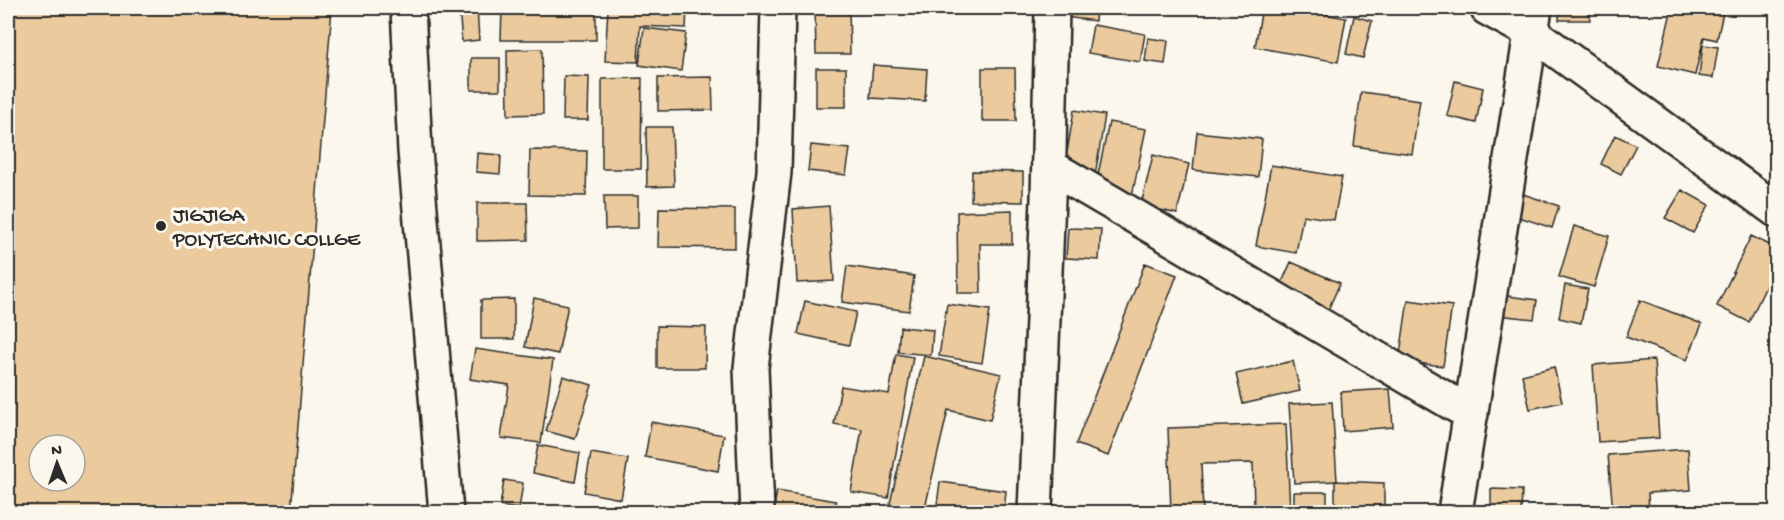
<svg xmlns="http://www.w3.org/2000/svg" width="1784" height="520" font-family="'Gochi Hand',sans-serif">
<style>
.building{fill:#ebcb9d;stroke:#2b2b2b;stroke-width:1.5;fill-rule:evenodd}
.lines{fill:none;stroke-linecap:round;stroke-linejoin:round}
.street-casing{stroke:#2b2b2b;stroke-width:38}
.secondary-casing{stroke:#2b2b2b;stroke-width:38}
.street{stroke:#fbf7ec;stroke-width:33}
.secondary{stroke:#fbf7ec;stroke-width:33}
.poi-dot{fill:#2b2b2b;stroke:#fbf7ec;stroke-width:2}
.labels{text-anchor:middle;stroke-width:6;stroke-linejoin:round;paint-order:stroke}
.poi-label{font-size:21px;fill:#2b2b2b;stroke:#fbf7ec;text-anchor:start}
</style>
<rect width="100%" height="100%" fill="#fbf7ec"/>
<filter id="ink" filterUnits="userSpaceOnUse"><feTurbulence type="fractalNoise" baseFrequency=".0167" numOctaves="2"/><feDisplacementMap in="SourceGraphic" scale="12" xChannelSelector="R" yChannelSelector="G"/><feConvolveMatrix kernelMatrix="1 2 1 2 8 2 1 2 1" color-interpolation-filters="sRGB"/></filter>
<g filter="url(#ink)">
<path class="building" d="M 8,8 L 332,8 L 291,512 L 8,512 ZM 39,445 L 75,445 L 75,481 L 39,481 Z
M 459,8 L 477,8 L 479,40 L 462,42 Z
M 502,8 L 596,8 L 596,40 L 501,40 Z
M 608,8 L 687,8 L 686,28 L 640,26 L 638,62 L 605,61 Z
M 815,8 L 849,8 L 850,54 L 816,54 Z
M 1058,8 L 1096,8 L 1095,21 L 1057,16 Z
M 1262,8 L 1289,8 L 1346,18 L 1338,62 L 1255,47 Z
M 1560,8 L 1590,8 L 1590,20 L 1559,20 Z
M 1672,8 L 1724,8 L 1717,40 L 1704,37 L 1695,75 L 1658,66 Z
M 1354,16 L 1372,21 L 1363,58 L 1346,54 Z
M 1093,25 L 1145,34 L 1140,62 L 1088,53 Z
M 644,28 L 686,33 L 681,71 L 639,65 Z
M 1148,38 L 1168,41 L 1165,64 L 1145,61 Z
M 1703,45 L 1718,47 L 1713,78 L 1699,76 Z
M 542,49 L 543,114 L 508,115 L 507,50 Z
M 471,58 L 500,58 L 500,90 L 471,90 Z
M 873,65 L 927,69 L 925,101 L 870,98 Z
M 816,68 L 846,68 L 846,107 L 816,107 Z
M 982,68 L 1015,68 L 1016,121 L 982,121 Z
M 564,76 L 589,77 L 588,120 L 563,120 Z
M 712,77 L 713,110 L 658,111 L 658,78 Z
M 642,78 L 641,169 L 602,169 L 602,79 Z
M 1455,81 L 1483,88 L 1476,123 L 1447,116 Z
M 1361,92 L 1420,100 L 1412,154 L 1354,146 Z
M 1074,110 L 1105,115 L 1093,188 L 1062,183 Z
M 1109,122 L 1146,129 L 1132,196 L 1095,189 Z
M 646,127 L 672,127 L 674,186 L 647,187 Z
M 1197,132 L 1262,139 L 1258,177 L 1193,170 Z
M 1615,135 L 1636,145 L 1621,174 L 1601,164 Z
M 811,145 L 850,149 L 846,175 L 808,171 Z
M 530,150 L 587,151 L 586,196 L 529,195 Z
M 477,153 L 501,155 L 500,174 L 476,172 Z
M 1153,155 L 1189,164 L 1177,214 L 1141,205 Z
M 1271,165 L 1342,177 L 1334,220 L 1303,215 L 1296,253 L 1256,246 Z
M 972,171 L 1023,172 L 1023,202 L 971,201 Z
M 1682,190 L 1709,205 L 1693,233 L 1665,218 Z
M 1523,194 L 1559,206 L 1552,228 L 1516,216 Z
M 604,196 L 638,196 L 638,228 L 605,229 Z
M 477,203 L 527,203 L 528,240 L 477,241 Z
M 829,206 L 834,281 L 797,283 L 793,209 Z
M 659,208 L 735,209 L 735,248 L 658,247 Z
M 1012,210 L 1012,244 L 980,244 L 981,293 L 958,293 L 957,212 Z
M 1574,226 L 1609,236 L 1594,287 L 1559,277 Z
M 1068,228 L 1101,229 L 1099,260 L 1066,258 Z
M 1751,236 L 1776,248 L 1776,265 L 1749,322 L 1717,306 Z
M 1291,262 L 1340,283 L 1328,310 L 1279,289 Z
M 1145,263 L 1177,275 L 1108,456 L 1076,444 Z
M 847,266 L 914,276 L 909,311 L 842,302 Z
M 1565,285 L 1588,289 L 1581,323 L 1559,318 Z
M 1501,295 L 1537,300 L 1534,319 L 1498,315 Z
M 534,298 L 568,305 L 558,354 L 525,347 Z
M 514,299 L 514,339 L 481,339 L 481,300 Z
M 1408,300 L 1452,306 L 1443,366 L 1399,361 Z
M 1640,300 L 1702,324 L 1687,360 L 1626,337 Z
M 805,301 L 856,312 L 849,345 L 798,334 Z
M 947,304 L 990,310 L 982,363 L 939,356 Z
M 657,326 L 706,327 L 705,368 L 657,368 Z
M 900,327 L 933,330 L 931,355 L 898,352 Z
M 475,349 L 553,360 L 541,443 L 501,438 L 509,385 L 470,379 Z
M 896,354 L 913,357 L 888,498 L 851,492 L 862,429 L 834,424 L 841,386 L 889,394 Z
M 924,356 L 1001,374 L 990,420 L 948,410 L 924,512 L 888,512 Z
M 1654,360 L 1659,438 L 1598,442 L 1593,365 Z
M 1293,361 L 1300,391 L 1243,404 L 1236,374 Z
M 1554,367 L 1562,402 L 1530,409 L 1522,375 Z
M 563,376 L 592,385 L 575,439 L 546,431 Z
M 1390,389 L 1393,427 L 1343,431 L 1341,392 Z
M 1332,402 L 1337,481 L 1294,483 L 1289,404 Z
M 651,422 L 724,435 L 718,471 L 645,457 Z
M 1286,424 L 1290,512 L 1254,512 L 1253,463 L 1201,464 L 1203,512 L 1171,512 L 1168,428 Z
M 538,445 L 580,453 L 575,482 L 533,473 Z
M 1688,449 L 1691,490 L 1648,493 L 1649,512 L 1613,512 L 1608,455 Z
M 591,453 L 628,459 L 621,499 L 584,492 Z
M 504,480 L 523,483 L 519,509 L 500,506 Z
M 1335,481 L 1384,483 L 1384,512 L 1335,512 Z
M 940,482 L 1006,491 L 1004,512 L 936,512 Z
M 1491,489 L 1522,490 L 1521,512 L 1491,512 Z
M 777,491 L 836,501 L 834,512 L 773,512 Z
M 1294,492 L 1327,492 L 1327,512 L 1294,512 Z
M 1142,507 L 1143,512 L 1063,511 Z"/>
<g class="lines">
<defs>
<path id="street" d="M 1487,8 L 1531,32 L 1776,210
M 1049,166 L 1471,414
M 757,512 L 751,368 L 774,172 L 778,8
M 1035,512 L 1048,199 L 1052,8
M 1455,512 L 1535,8"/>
<path id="secondary" d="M 408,8 L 415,151 L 446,512"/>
</defs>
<use href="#street" class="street-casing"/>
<use href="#secondary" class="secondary-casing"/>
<use href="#street" class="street"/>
<use href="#secondary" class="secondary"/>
</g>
</g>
<circle class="poi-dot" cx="161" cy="226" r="6"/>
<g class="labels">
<g class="poi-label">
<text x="173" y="221">JIGJIGA<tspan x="173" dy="24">POLYTECHNIC COLLGE</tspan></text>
</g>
</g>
<rect width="1784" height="520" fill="none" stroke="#fbf7ec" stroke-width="30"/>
<rect x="15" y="15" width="1754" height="490" fill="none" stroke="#2b2b2b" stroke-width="2" filter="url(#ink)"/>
<g transform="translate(57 463) rotate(358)"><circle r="28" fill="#fbf7ec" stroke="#a8a59f" stroke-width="1.5"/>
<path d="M0-4.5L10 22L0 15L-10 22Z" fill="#2b2b2b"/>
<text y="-9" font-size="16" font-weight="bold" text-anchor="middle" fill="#2b2b2b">N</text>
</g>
</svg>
